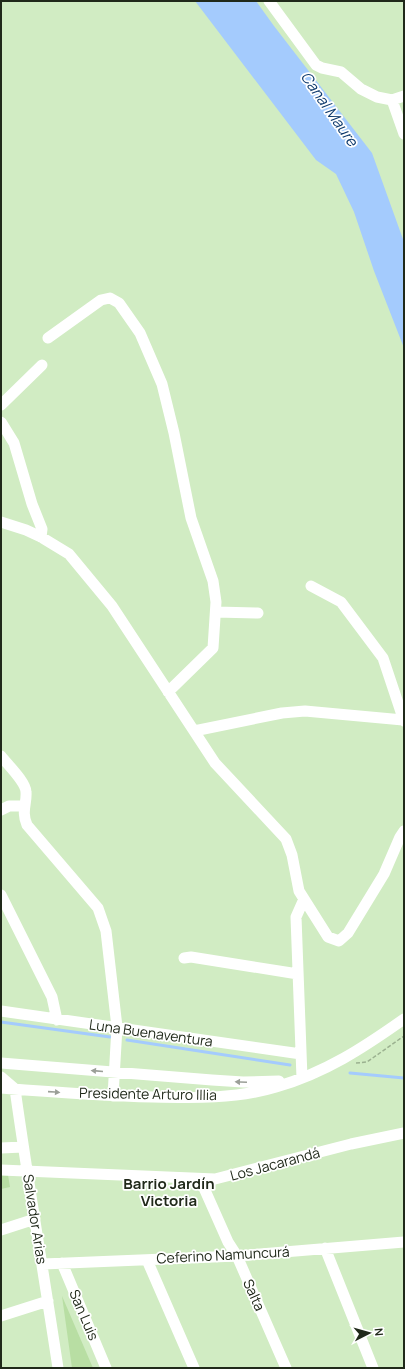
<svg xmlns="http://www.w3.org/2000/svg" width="405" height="1369" font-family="Manrope,sans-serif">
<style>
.green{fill:#b8dea3}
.water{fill:#a4cbfd}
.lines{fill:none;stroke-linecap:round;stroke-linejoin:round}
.stream{stroke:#a4cbfd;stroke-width:3}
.path{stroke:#9bb190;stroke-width:1.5;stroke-dasharray:4 2;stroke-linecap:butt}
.minor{stroke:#fff;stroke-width:11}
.oneway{fill:#9b9f98}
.labels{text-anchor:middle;stroke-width:3.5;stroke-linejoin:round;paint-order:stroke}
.street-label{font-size:14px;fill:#20291a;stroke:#fff}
.water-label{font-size:15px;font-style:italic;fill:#0e3a6d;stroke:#fff}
.neighbourhood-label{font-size:15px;font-weight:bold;fill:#20291a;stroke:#fff}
</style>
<rect width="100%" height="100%" fill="#d1ecc3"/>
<path class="green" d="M 1,1175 L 8,1175 L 10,1187 L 1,1189 Z
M 62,1296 L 93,1368 L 72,1368 Z"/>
<path class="water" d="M 195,1 L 256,1 L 274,26 L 372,153 L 404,242 L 404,348 L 374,271 L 354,212 L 336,174 L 316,160 Z"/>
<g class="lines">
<path class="stream" d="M 1,1022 L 110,1037
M 127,1040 L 290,1065
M 350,1073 L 404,1078"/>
<path class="path" d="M 356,1063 L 367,1062 L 404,1036"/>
<path class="minor" d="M 269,1 L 316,65 L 322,68 L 341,72 L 361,89 L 377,97 L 392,100 L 404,96
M 392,100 L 404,134
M 48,338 L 101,300 L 110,298 L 119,303 L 140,333 L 162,384 L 174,433 L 191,518 L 213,581 L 216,602 L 213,648 L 168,692
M 1,405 L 42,365
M 1,422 L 14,443 L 32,504 L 42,529 L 41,537
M 1,522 L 26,530 L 41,537 L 69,554 L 112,606 L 215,763 L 286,839 L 292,855 L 299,891 L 328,937 L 339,941 L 348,933 L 384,874 L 400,837 L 404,831
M 311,586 L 341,602 L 383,658 L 404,721
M 216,612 L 258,613
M 194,731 L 282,713 L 305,711 L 403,720
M 1,756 C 7,764 26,782 26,792 C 27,804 21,811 27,825 L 98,908 L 106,931 L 117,1027 L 113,1096
M 1,810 L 9,806 L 24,806
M 1,895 L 52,997 L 57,1020
M 184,958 L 191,957 L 298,974
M 1,1011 L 301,1054
M 1,1063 L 212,1080 L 243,1082 L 279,1081
M 1,1077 L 15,1089 C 28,1182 44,1275 58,1368
M 302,1078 L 296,917 L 304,899
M 1,1088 C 51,1092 102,1096 153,1097 C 193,1098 237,1099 276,1087 C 325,1073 363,1048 404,1019
M 1,1148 L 23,1147
M 1,1170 L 215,1179 L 351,1144 L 404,1133
M 200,1179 L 228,1242 L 237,1256 L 286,1368
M 1,1230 L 35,1219
M 325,1248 L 373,1368
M 147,1260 L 194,1368
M 62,1263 L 106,1368
M 43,1264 L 237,1256 L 404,1242
M 1,1316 L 48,1301"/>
</g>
<defs><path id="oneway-solid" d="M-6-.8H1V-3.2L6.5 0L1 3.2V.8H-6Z"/></defs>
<g class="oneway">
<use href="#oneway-solid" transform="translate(97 1071) rotate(-175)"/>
<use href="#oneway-solid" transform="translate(241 1082) rotate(-178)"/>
<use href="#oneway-solid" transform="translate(54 1092) rotate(4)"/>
</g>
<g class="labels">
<g class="street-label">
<text transform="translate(151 1033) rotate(8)" y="5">Luna Buenaventura</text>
<text transform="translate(148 1094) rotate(1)" y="5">Presidente Arturo Illia</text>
<text transform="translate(275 1164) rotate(-15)" y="5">Los Jacarandá</text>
<text transform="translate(35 1219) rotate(81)" y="5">Salvador Arias</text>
<text transform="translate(223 1255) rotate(-3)" y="5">Ceferino Namuncurá</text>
<text transform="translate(254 1295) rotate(66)" y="5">Salta</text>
<text transform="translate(84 1315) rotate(67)" y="5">San Luis</text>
</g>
<g class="water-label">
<text transform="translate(329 109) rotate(55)" y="5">Canal Maure</text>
</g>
<g class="neighbourhood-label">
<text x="169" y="1189">Barrio Jardín<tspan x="169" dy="17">Victoria</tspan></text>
</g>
</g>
<rect width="405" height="1369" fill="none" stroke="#20291a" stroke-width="4"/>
<g transform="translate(369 1333) rotate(84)" stroke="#ffffff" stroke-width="3" paint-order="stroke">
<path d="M0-3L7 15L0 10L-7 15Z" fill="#20291a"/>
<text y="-6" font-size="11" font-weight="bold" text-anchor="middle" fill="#20291a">N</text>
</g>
</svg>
